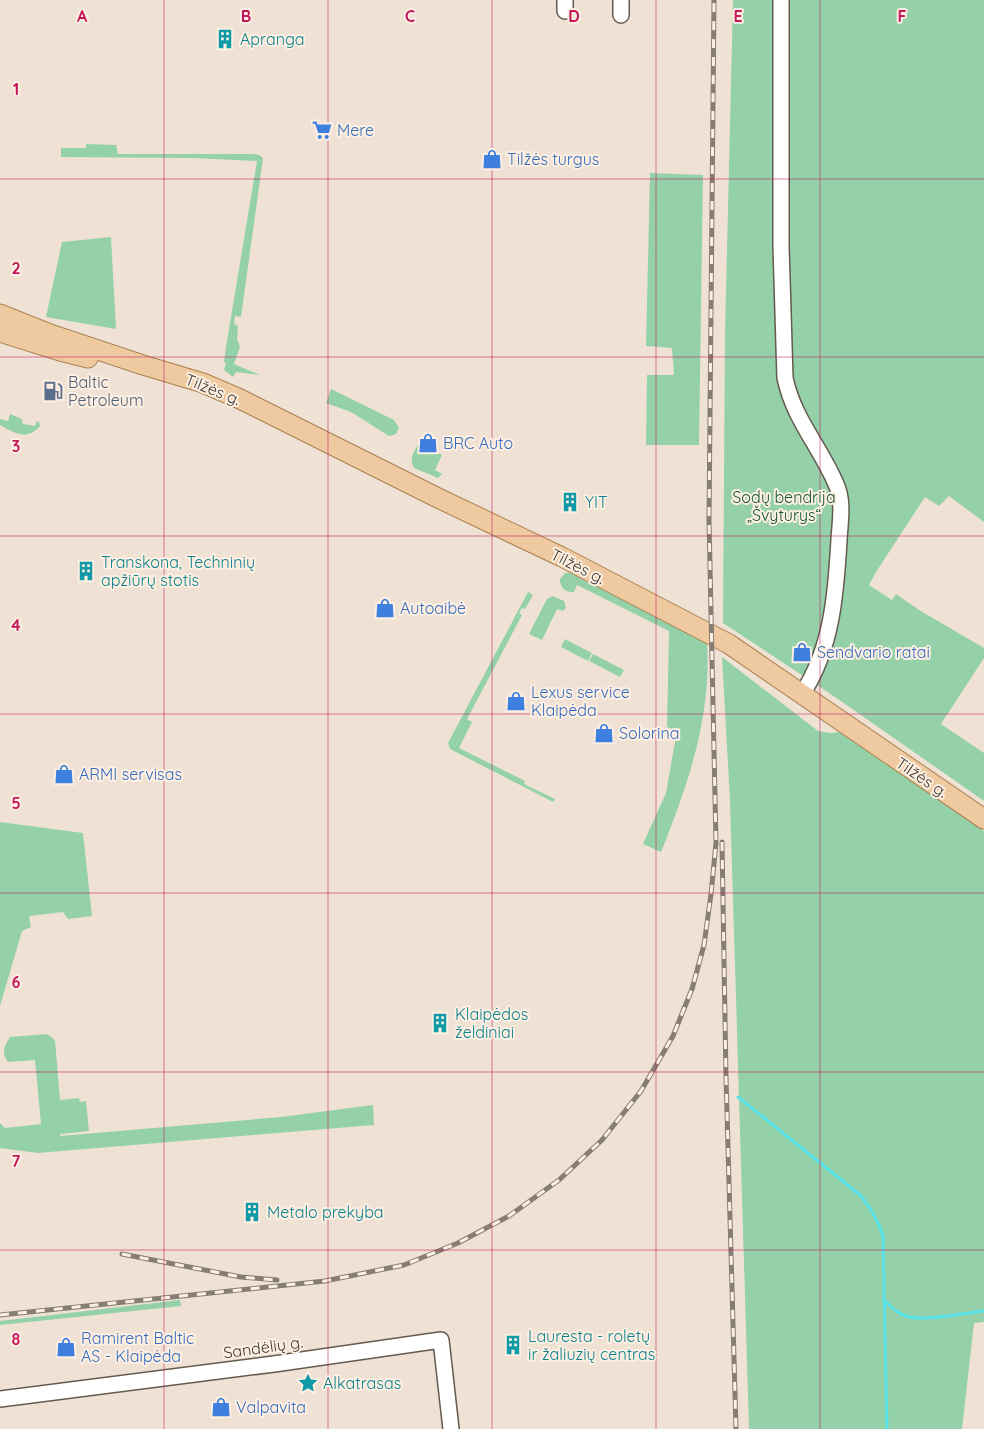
<svg xmlns="http://www.w3.org/2000/svg" width="984" height="1429" font-family="Quicksand,sans-serif">
<style>
.green{fill:#94d1a9}
.lines{fill:none;stroke-linecap:round;stroke-linejoin:round}
.stream{stroke:#5be3eb;stroke-width:3}
.minor-casing{stroke:#655a4e;stroke-width:18}
.major-casing{stroke:#aa8051;stroke-width:21}
.minor{stroke:#fff;stroke-width:15}
.major{stroke:#efcaa0;stroke-width:19}
.rail-casing{stroke:#867d74;stroke-width:5}
.rail{stroke:#fdefe2;stroke-width:3;stroke-dasharray:9;stroke-linecap:butt}
.grid{fill:none;stroke:#c2185b;stroke-width:1;stroke-opacity:0.55}
.labels{text-anchor:middle;stroke-width:4;stroke-linejoin:round;paint-order:stroke}
.culture-label{font-size:16px;fill:#0d838f;stroke:#fdefe2;text-anchor:start}
.shop-label{font-size:16px;fill:#366cbe;stroke:#fdefe2;text-anchor:start}
.service-label{font-size:16px;fill:#4e5e75;stroke:#fdefe2;text-anchor:start}
.street-label{font-size:16px;fill:#3e3933;stroke:#fdefe2}
.park-label{font-size:16px;fill:#145733;stroke:#fdefe2}
.grid-label{font-size:16px;text-anchor:middle;font-weight:bold;fill:#c2185b;stroke:#fdefe2;stroke-width:4;stroke-linejoin:round;paint-order:stroke}
</style>
<rect width="100%" height="100%" fill="#efe2d4"/>
<path class="green" d="M 733,0 L 984,0 L 984,522 L 949,496 L 939,506 L 925,497 L 876,572 L 869,585 L 892,600 L 896,594 L 919,610 L 984,648 L 984,658 L 941,724 L 984,753 L 984,801 L 835,697 L 723,623 L 725,332 Z
M 86,144 L 116,145 L 118,154 L 254,154 L 259,155 L 263,158 L 241,317 L 235,316 L 234,324 L 238,326 L 237,339 L 240,347 L 234,364 L 260,375 L 236,372 L 233,377 L 224,370 L 226,363 L 224,362 L 226,347 L 257,161 L 193,158 L 61,157 L 61,148 L 86,148 Z
M 650,173 L 703,175 L 699,445 L 646,445 L 647,375 L 674,375 L 672,348 L 646,346 Z
M 111,237 L 116,329 L 46,317 L 62,242 Z
M 331,389 L 394,420 L 399,428 L 396,434 L 389,436 L 351,412 L 326,403 Z
M 10,414 L 22,419 L 23,424 L 35,426 L 37,421 L 39,422 L 40,426 C 27,441 15,433 0,425 L 0,419 L 8,421 Z
M 420,444 L 442,455 L 435,470 L 442,474 L 438,478 L 414,468 C 409,459 413,453 418,445 Z
M 573,572 L 589,584 L 627,599 L 707,642 C 712,716 688,785 661,852 L 643,844 L 666,793 L 677,731 L 667,727 L 669,631 L 577,585 L 574,592 C 566,593 559,587 560,579 L 565,573 Z
M 528,592 L 533,595 L 525,609 L 522,608 L 519,613 L 522,615 L 467,719 L 472,722 L 459,748 L 525,781 L 524,784 L 555,799 L 553,802 L 450,749 L 448,743 Z
M 553,596 L 564,601 L 566,608 L 563,611 L 557,609 L 542,640 L 529,634 L 547,599 Z
M 565,639 L 592,653 L 588,661 L 561,647 Z
M 593,654 L 624,670 L 620,677 L 589,661 Z
M 722,657 L 818,731 L 831,733 L 839,732 L 984,831 L 984,1322 L 974,1323 L 962,1429 L 749,1429 L 730,801 Z
M 0,822 L 83,833 L 92,916 L 68,919 L 63,912 L 29,916 L 31,927 L 22,931 L 0,1006 Z
M 47,1034 L 55,1040 L 60,1100 L 79,1098 L 80,1102 L 86,1101 L 89,1131 L 60,1134 L 60,1136 L 281,1117 L 373,1105 L 374,1125 L 38,1153 L 0,1148 L 0,1123 L 5,1128 L 41,1124 L 35,1060 L 8,1062 C 1,1052 4,1047 10,1037 Z
M 180,1300 L 181,1306 L 0,1325 L 0,1321 Z"/>
<g class="lines">
<path class="stream" d="M 738,1097 L 860,1195 C 871,1208 878,1220 883,1236 L 887,1429
M 884,1300 C 891,1307 897,1313 906,1316 C 923,1322 965,1313 984,1311"/>
<defs>
<path id="minor" d="M 781,0 L 781,246 L 785,378 C 794,420 820,446 836,484 C 844,501 840,522 839,540 C 836,593 832,649 802,694
M 565,11 L 565,0
M 621,15 L 621,0
M 0,1399 L 274,1364 L 441,1340 L 451,1429"/>
<path id="major" d="M 0,314 L 50,334 L 143,365 L 203,383 L 240,399 L 438,498 L 562,557 L 729,644 L 984,819
M 0,332 L 60,351 L 88,358"/>
</defs>
<use href="#minor" class="minor-casing"/>
<use href="#major" class="major-casing"/>
<use href="#minor" class="minor"/>
<use href="#major" class="major"/>
<defs>
<path id="rail" d="M 722,842 L 726,1077 L 736,1429
M 122,1254 L 241,1277 L 277,1280
M 0,1315 L 325,1281 L 404,1265 L 458,1243 L 509,1216 L 559,1180 L 602,1140 L 641,1091 L 673,1036 L 692,989 L 704,945 L 711,894 L 716,843 L 709,520 L 714,0"/>
</defs>
<use href="#rail" class="rail-casing"/>
<use href="#rail" class="rail"/>
</g>
<path class="grid" d="M 164,0 L 164,1429M 328,0 L 328,1429M 492,0 L 492,1429M 656,0 L 656,1429M 820,0 L 820,1429M 0,179 L 984,179M 0,357 L 984,357M 0,536 L 984,536M 0,714 L 984,714M 0,893 L 984,893M 0,1072 L 984,1072M 0,1250 L 984,1250"/>
<defs>
<symbol id="building-bare" viewBox="-9 -9 18 18"><path d="M-4-6H4V6H1V3H-1V6H-4ZM-2.5-4.3h1.7v1.8h-1.7ZM.8-4.3h1.7v1.8H.8ZM-2.5-1h1.7V.8h-1.7ZM.8-1h1.7V.8H.8Z" fill="#0f9aa8" stroke="#fdefe2" stroke-width="2.5" paint-order="stroke"/></symbol>
<symbol id="supermarket-bare" viewBox="-9 -9 18 18"><path d="M-6-5.5h2.5l.6 2H6L4.5 2H-2.5L-4.4-4H-6ZM-1.5 3.2a1.3 1.3 0 1 0 .1 0ZM3 3.2a1.3 1.3 0 1 0 .1 0Z" fill="#3f7fe0" stroke="#fdefe2" stroke-width="2.5" paint-order="stroke"/></symbol>
<symbol id="shop-bare" viewBox="-9 -9 18 18"><path d="M-5-2.5h2.3a2.7 3.5 0 0 1 5.4 0H5L5.5 6h-11ZM-1.5-2.5h3a1.5 2.3 0 0 0-3 0Z" fill="#3f7fe0" stroke="#fdefe2" stroke-width="2.5" paint-order="stroke"/></symbol>
<symbol id="fuel-bare" viewBox="-9 -9 18 18"><path d="M-5.5-6h7V0h2V4h1.3V-2.5L3-4.5l.8-.8L6-3V5H2.5V1h-1V6h-7ZM-4.2-4.7v3.2H.2V-4.7Z" fill="#5c6f8a" stroke="#fdefe2" stroke-width="2.5" paint-order="stroke"/></symbol>
<symbol id="sight-bare" viewBox="-9 -9 18 18"><path d="M0-6L1.8-2.2L6-1.7L2.9 1.2L3.7 5.4L0 3.3L-3.7 5.4L-2.9 1.2L-6-1.7L-1.8-2.2Z" fill="#0f9aa8" stroke="#fdefe2" stroke-width="2.5" paint-order="stroke"/></symbol>
</defs>
<g fill-rule="evenodd">
<use href="#building-bare" x="211" y="25" width="28" height="28"/>
<use href="#supermarket-bare" x="308" y="116" width="28" height="28"/>
<use href="#shop-bare" x="478" y="145" width="28" height="28"/>
<use href="#fuel-bare" x="39" y="377" width="28" height="28"/>
<use href="#shop-bare" x="414" y="429" width="28" height="28"/>
<use href="#building-bare" x="556" y="488" width="28" height="28"/>
<use href="#building-bare" x="72" y="557" width="28" height="28"/>
<use href="#shop-bare" x="371" y="594" width="28" height="28"/>
<use href="#shop-bare" x="788" y="638" width="28" height="28"/>
<use href="#shop-bare" x="502" y="687" width="28" height="28"/>
<use href="#shop-bare" x="590" y="719" width="28" height="28"/>
<use href="#shop-bare" x="50" y="760" width="28" height="28"/>
<use href="#building-bare" x="426" y="1009" width="28" height="28"/>
<use href="#building-bare" x="238" y="1198" width="28" height="28"/>
<use href="#building-bare" x="499" y="1331" width="28" height="28"/>
<use href="#shop-bare" x="52" y="1333" width="28" height="28"/>
<use href="#sight-bare" x="294" y="1369" width="28" height="28"/>
<use href="#shop-bare" x="207" y="1393" width="28" height="28"/>
</g>
<g class="labels">
<g class="culture-label">
<text x="240" y="45">Apranga</text>
<text x="585" y="508">YIT</text>
<text x="101" y="568">Transkona, Techninių<tspan x="101" dy="18">apžiūrų stotis</tspan></text>
<text x="455" y="1020">Klaipėdos<tspan x="455" dy="18">želdiniai</tspan></text>
<text x="267" y="1218">Metalo prekyba</text>
<text x="528" y="1342">Lauresta - roletų<tspan x="528" dy="18">ir žaliuzių centras</tspan></text>
<text x="323" y="1389">Alkatrasas</text>
</g>
<g class="shop-label">
<text x="337" y="136">Mere</text>
<text x="507" y="165">Tilžės turgus</text>
<text x="443" y="449">BRC Auto</text>
<text x="400" y="614">Autoaibė</text>
<text x="817" y="658">Sendvario ratai</text>
<text x="531" y="698">Lexus service<tspan x="531" dy="18">Klaipėda</tspan></text>
<text x="619" y="739">Solorina</text>
<text x="79" y="780">ARMI servisas</text>
<text x="81" y="1344">Ramirent Baltic<tspan x="81" dy="18">AS - Klaipėda</tspan></text>
<text x="236" y="1413">Valpavita</text>
</g>
<g class="service-label">
<text x="68" y="388">Baltic<tspan x="68" dy="18">Petroleum</tspan></text>
</g>
<g class="street-label">
<text transform="translate(213 389) rotate(22)" y="6">Tilžės g.</text>
<text transform="translate(578 566) rotate(27)" y="6">Tilžės g.</text>
<text transform="translate(922 777) rotate(34)" y="6">Tilžės g.</text>
<text transform="translate(263 1347) rotate(-8)" y="6">Sandėlių g.</text>
</g>
<g class="park-label">
<text x="784" y="503">Sodų bendrija<tspan x="784" dy="18">„Švyturys“</tspan></text>
</g>
</g>
<g class="grid-label">
<text x="82" y="22">A</text>
<text x="246" y="22">B</text>
<text x="410" y="22">C</text>
<text x="574" y="22">D</text>
<text x="738" y="22">E</text>
<text x="902" y="22">F</text>
<text x="16" y="95">1</text>
<text x="16" y="274">2</text>
<text x="16" y="452">3</text>
<text x="16" y="631">4</text>
<text x="16" y="809">5</text>
<text x="16" y="988">6</text>
<text x="16" y="1167">7</text>
<text x="16" y="1345">8</text>
</g>
</svg>
